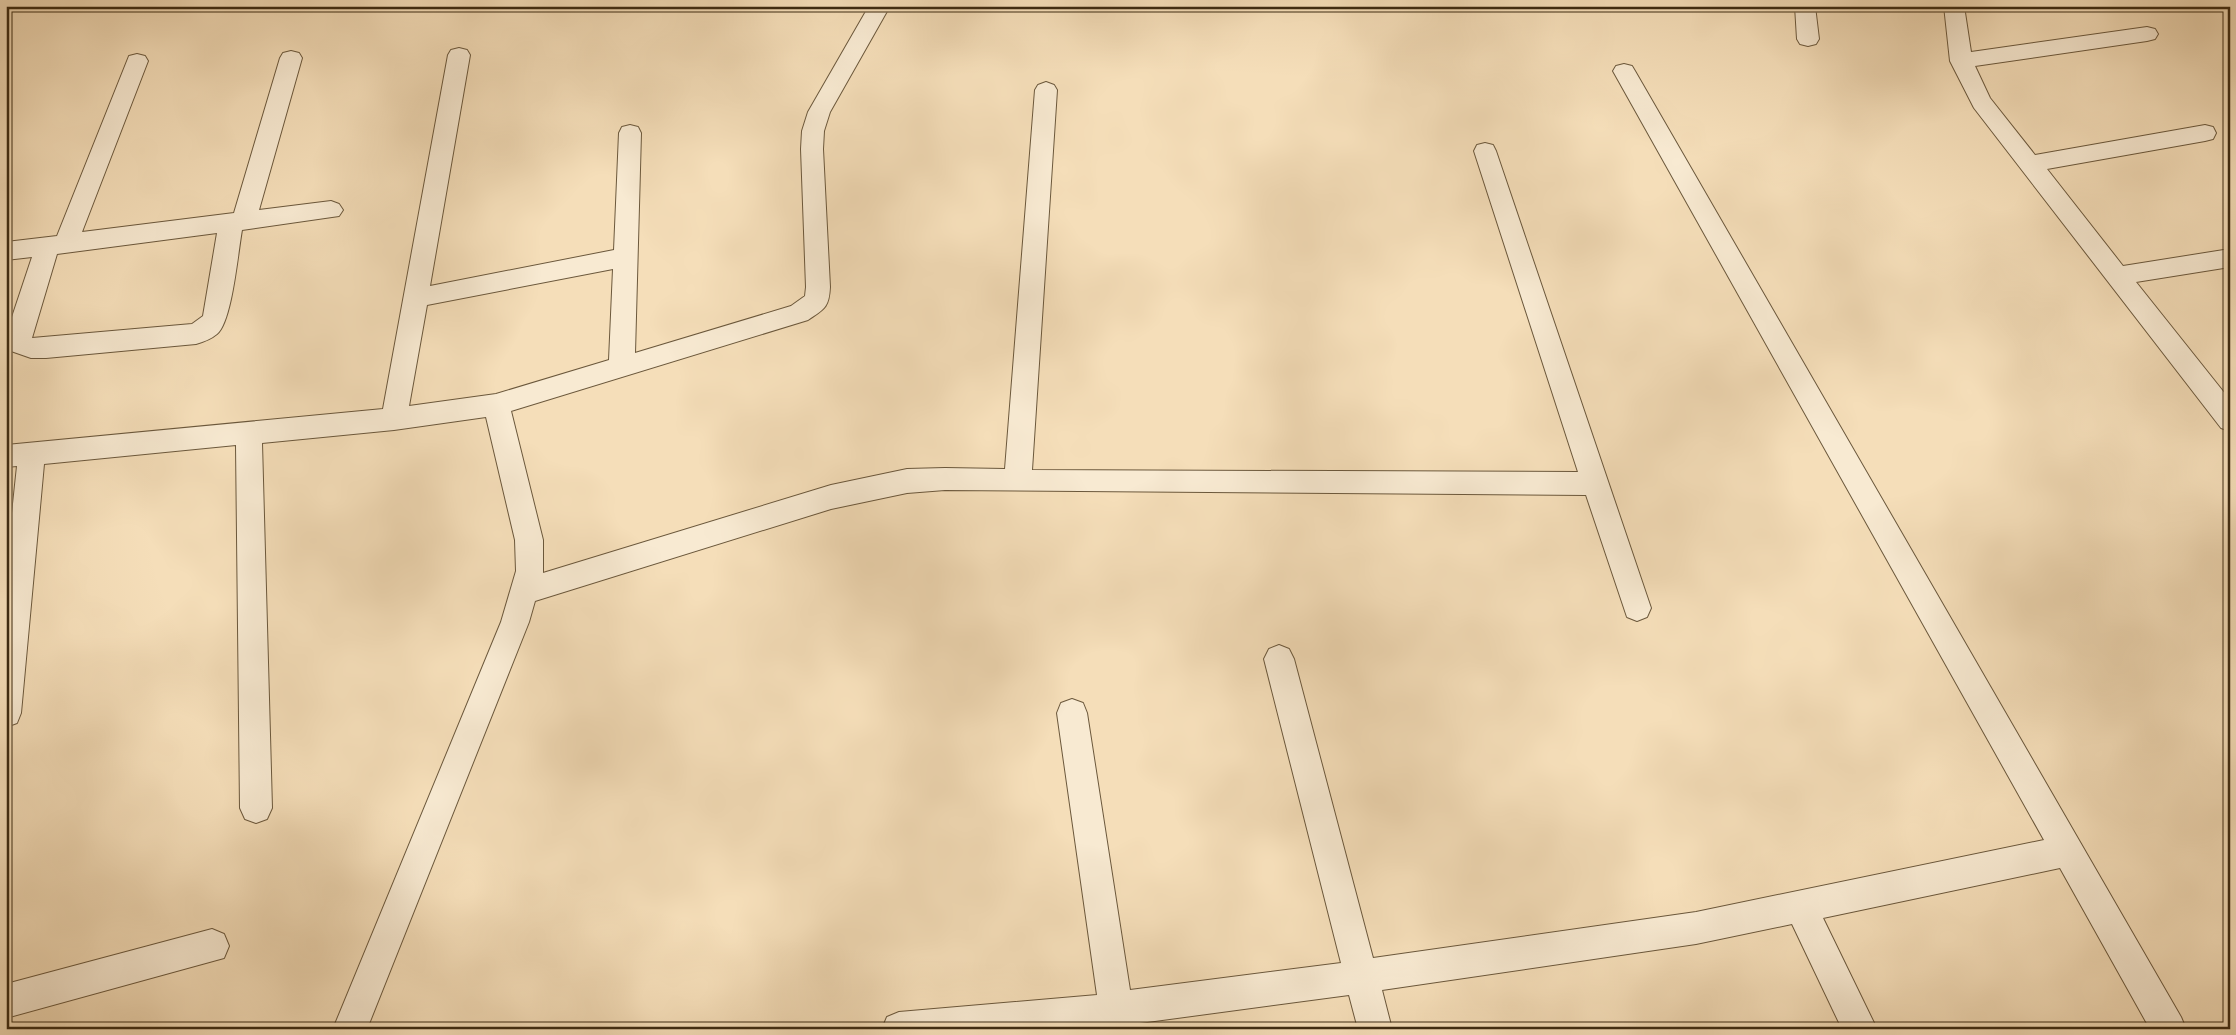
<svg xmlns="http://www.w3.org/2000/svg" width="2236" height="1035" font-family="'IM FELL English',serif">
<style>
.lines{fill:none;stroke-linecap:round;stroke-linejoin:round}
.minor-casing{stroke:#6b583c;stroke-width:2}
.minor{fill:#f8ead2;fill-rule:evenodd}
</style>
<rect width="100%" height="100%" fill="#f5deb9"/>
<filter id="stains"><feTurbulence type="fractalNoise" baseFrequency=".004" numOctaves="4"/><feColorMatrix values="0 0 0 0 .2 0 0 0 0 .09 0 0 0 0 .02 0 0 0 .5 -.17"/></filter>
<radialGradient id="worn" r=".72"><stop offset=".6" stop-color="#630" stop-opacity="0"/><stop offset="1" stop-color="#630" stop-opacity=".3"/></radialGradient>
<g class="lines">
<defs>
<path id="minor" d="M 869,6 L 890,6 L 830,112 L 824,131 L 823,149 L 830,287 C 829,308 824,309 808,320 L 511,411 L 543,540 L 543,573 L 831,485 L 907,469 L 945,468 L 1005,469 L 1035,90 L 1038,85 L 1046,82 L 1054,85 L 1057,90 L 1032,470 L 1578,472 L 1474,151 L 1477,145 L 1485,143 L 1493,145 L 1496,151 L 1651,608 L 1647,617 L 1637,621 L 1627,617 L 1586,495 L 945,490 L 907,493 L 831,509 L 535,601 L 529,622 L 367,1029 L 333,1029 L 501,622 L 516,571 L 515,540 L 486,417 L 394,430 L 262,443 L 272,808 L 267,819 L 256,823 L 245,819 L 240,808 L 236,445 L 44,464 L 21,713 L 17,723 L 6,727 L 6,570 L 17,466 L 6,467 L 6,445 L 383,409 L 448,55 L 451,50 L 459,48 L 467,50 L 470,55 L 430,286 L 614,250 L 619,133 L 622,127 L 630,125 L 638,127 L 641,133 L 635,353 L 791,306 L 805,296 L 806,287 L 801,149 L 802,131 L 808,112 ZM 613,269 L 609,360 L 496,394 L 409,406 L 427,305 Z
M 1795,6 L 1815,6 L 1819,39 L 1816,44 L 1808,46 L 1800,44 L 1797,39 Z
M 1944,6 L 1964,6 L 1971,52 L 2147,27 L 2155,29 L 2158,34 L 2155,39 L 2147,41 L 1975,66 L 1990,98 L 2035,155 L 2205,125 L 2213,127 L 2216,133 L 2213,139 L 2205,141 L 2047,169 L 2123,266 L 2230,249 L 2230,267 L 2136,282 L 2230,400 L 2230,431 L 2221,428 L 1974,108 L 1950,61 Z
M 291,51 L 299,53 L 302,58 L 259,210 L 331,201 L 339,204 L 343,210 L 339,216 L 242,230 C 238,252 232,322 217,334 C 211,339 203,342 196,344 L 46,358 L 31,358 L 11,351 L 7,344 L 6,335 L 32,257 L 6,260 L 6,242 L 57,236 L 129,56 L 137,54 L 145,56 L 148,61 L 82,232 L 234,213 L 280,58 L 283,53 ZM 217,233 L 203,316 L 192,324 L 32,338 L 57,254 Z
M 1624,64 L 1632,66 L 1635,71 L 2181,1017 L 2186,1029 L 2150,1029 L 2060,868 L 1823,918 L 1877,1029 L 1842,1029 L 1792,924 L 1696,944 L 1382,990 L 1392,1029 L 1358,1029 L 1349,995 L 1095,1029 L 882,1029 L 887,1017 L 899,1012 L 1097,995 L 1057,713 L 1061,703 L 1072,699 L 1083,703 L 1087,713 L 1130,990 L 1341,963 L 1264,659 L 1269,649 L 1279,645 L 1289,649 L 1294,659 L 1373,958 L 1696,912 L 2044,840 L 1613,71 L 1616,66 Z
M 212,929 L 224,934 L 229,946 L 224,958 L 6,1018 L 6,984 Z"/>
</defs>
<use href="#minor" class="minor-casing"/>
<use href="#minor" class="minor"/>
</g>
<rect width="2236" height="1035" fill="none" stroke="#f5deb9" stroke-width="25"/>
<rect x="8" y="8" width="2221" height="1020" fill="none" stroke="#3d2b12" stroke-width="2.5"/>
<rect x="12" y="12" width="2211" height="1010" fill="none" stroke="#3d2b12"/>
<rect width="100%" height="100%" filter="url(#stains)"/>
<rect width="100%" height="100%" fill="url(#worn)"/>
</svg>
